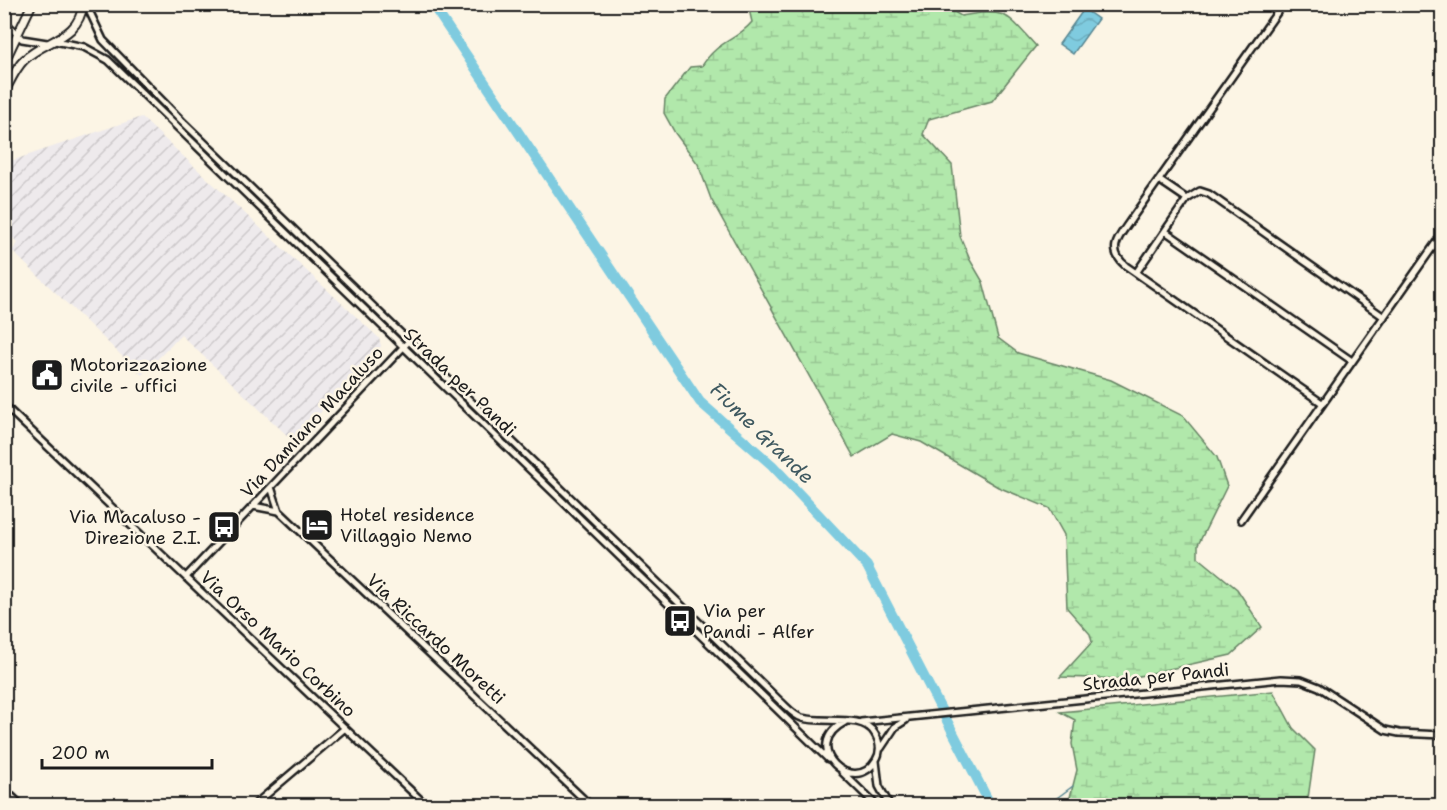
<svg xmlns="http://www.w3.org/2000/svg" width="1447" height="810" font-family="'Shantell Sans',sans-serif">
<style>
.industrial{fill:url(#industrial-furrows)}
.wetland{fill:url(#wetland-marsh);stroke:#668264;stroke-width:1.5}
.water{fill:url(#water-waves);stroke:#578591;stroke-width:1.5}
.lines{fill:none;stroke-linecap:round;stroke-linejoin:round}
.stream{stroke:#578591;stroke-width:1.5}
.river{stroke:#7fcbdf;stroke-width:10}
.minor-casing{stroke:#1c1c1c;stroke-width:10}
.tertiary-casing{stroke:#1c1c1c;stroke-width:11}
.minor{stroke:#fcf5e5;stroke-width:5}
.tertiary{stroke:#fcf5e5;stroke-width:7}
.labels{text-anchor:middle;stroke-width:5;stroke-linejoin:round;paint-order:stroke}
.poi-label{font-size:18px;fill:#1c1c1c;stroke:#fcf5e5;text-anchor:start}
.street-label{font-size:18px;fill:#1c1c1c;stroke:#fcf5e5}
.water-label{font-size:20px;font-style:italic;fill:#3f5960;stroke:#fcf5e5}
</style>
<defs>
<pattern id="industrial-furrows" width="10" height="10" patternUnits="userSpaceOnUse" patternTransform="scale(1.5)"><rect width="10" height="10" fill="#eeeaec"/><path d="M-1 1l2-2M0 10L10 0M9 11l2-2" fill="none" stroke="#ccc8ca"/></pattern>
<pattern id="wetland-marsh" width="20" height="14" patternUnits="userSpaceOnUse" patternTransform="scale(1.5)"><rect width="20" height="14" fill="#b1e8ab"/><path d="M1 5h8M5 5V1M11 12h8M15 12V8" fill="none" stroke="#98c693"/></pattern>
<pattern id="water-waves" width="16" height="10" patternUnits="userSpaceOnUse" patternTransform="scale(1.5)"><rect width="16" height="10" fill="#7fcbdf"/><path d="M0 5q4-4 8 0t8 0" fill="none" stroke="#6daebf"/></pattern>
</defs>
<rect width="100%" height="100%" fill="#fcf5e5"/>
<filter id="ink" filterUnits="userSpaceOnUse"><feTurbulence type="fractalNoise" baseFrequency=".0167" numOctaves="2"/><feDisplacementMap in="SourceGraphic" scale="12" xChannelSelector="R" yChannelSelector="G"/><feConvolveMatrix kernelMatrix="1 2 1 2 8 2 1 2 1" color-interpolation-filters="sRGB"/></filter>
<g filter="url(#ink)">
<path class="industrial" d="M 141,117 L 379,338 L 381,346 L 376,355 L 293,441 L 181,335 L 142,375 L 12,251 L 18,243 L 5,230 L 5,163 Z"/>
<path class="wetland" d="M 748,5 L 942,5 L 961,16 C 1007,8 1006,13 1036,46 L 992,101 L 929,119 L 923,134 L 952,165 L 960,236 L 970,260 L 983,282 L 998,338 L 1018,353 L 1111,380 L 1183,416 L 1217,457 L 1227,486 L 1198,545 L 1198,557 L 1237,589 L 1262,627 L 1231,655 L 1126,679 L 1060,677 L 1092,642 L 1090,634 L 1067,608 L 1064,535 L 1049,508 L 998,487 L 921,442 L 892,434 L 854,457 L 711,199 L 698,164 L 675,133 L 664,113 L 665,99 L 690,67 L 702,66 C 718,40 735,42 752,22 Z
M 1273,691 L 1293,728 L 1315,750 L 1307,805 L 1068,805 L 1077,770 L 1072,744 L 1075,720 L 1060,712 Z"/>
<path class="water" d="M 1084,9 L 1098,19 L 1073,54 L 1059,44 Z"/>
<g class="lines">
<path class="stream" d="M 1046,806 L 1073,786"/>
<path class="river" d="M 432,4 L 700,402 L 772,465 L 867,566 L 991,806"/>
<defs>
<path id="minor" d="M 86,4 L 103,40 L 182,121 L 780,701 C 787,707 793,715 802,718 C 823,724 864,713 875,734 C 880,742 881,752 876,760 C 854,798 798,746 845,722
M 1283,4 L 1132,218 C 1120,236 1105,249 1126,266 L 1322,403
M 6,23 L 22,39 L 47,43
M 6,25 L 8,51
M 55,41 L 84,47 L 108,60 L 828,759
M 1159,180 L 1187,199 L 1200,191 L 1209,194 L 1384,317
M 1165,231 L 1352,361
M 1136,273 L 1187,199
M 4,405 L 427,806
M 271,487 L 279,511 L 591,806
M 253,506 L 279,511
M 1241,520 L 1442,234
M 186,577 L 409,341
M 861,722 L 1281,679 L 1301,680 L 1319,687 L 1385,730 L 1399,733 L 1442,735
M 881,748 L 895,727 L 906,720
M 876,761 L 879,786 L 890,806
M 842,772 L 877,806
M 4,789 L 22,806
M 253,806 L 345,728"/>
<path id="tertiary" d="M 4,63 L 32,4
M 4,93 C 10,82 15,69 24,60 C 45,39 79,40 83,4"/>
</defs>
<use href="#minor" class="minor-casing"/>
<use href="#tertiary" class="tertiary-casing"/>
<use href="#minor" class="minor"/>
<use href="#tertiary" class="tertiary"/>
</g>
</g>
<defs>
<symbol id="civic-square" viewBox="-11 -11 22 22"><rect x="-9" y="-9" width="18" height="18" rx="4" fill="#1c1c1c" stroke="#fcf5e5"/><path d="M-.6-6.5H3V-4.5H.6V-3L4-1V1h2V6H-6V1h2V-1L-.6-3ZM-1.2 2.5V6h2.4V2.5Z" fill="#fff"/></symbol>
<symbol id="hotel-square" viewBox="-11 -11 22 22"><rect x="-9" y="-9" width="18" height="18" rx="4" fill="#1c1c1c" stroke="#fcf5e5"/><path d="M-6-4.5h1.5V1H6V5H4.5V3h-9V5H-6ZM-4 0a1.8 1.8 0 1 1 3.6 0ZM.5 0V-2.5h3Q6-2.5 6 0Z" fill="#fff"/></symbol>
<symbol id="bus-square" viewBox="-11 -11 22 22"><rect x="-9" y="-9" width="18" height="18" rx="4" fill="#1c1c1c" stroke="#fcf5e5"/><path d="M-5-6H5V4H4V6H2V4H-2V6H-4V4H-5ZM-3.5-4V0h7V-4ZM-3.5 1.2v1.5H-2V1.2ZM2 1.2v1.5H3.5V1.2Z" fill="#fff"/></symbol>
</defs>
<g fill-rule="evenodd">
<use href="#civic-square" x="28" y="356" width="38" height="38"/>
<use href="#hotel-square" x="298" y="506" width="38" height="38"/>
<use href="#bus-square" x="205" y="508" width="38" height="38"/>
<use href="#bus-square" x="661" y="602" width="38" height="38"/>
</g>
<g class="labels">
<g class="poi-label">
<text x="70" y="371">Motorizzazione<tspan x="70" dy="21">civile - uffici</tspan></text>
<text x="340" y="521">Hotel residence<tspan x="340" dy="21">Villaggio Nemo</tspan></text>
<text x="201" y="523" text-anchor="end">Via Macaluso -<tspan x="201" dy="21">Direzione Z.I.</tspan></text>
<text x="703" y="617">Via per<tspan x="703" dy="21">Pandi - Alfer</tspan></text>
</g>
<g class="street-label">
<text transform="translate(460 382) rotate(44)" y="6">Strada per Pandi</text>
<text transform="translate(312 422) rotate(-47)" y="6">Via Damiano Macaluso</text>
<text transform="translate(436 639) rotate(43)" y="6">Via Riccardo Moretti</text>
<text transform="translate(278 644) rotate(43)" y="6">Via Orso Mario Corbino</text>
<text transform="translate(1156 677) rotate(-6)" y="6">Strada per Pandi</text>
</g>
<g class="water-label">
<text transform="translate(762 433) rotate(44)" y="7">Fiume Grande</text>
</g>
</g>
<rect width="1447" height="810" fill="none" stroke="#fcf5e5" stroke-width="24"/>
<rect x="12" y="12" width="1423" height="786" fill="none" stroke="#1c1c1c" stroke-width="2" filter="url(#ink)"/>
<path d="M42 759v9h170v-9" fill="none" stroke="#1c1c1c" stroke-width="3"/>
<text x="51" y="759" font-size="18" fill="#1c1c1c" stroke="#fcf5e5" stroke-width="4.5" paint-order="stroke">200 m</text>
</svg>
